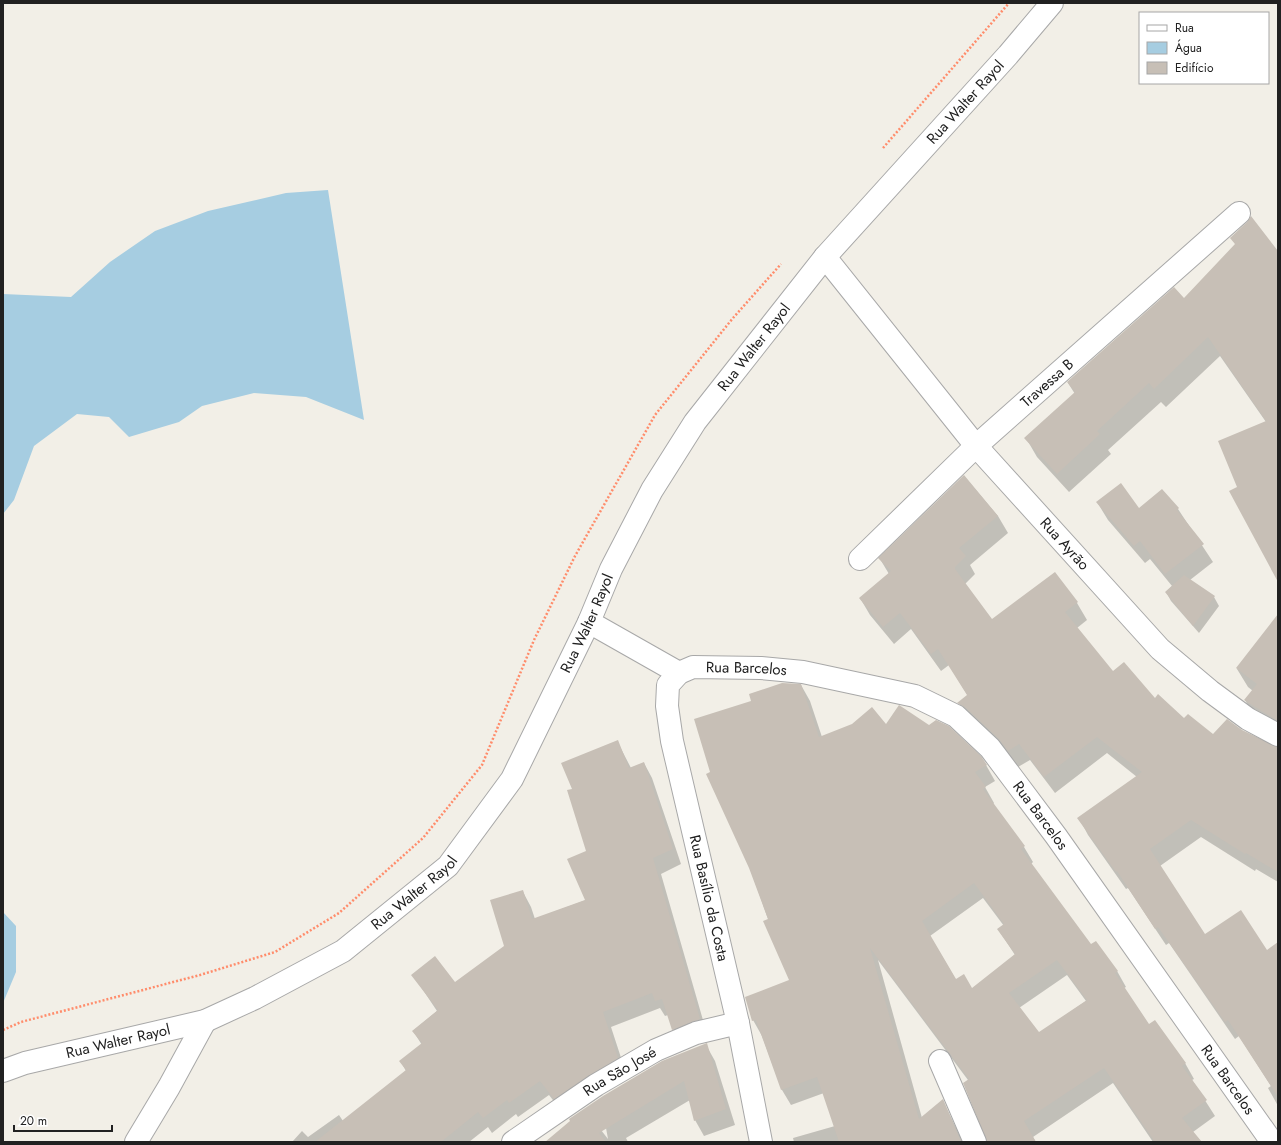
<svg xmlns="http://www.w3.org/2000/svg" width="1281" height="1145" font-family="Jost,sans-serif">
<style>
.water{fill:#a6cde1}
.shadow{fill:#0003;fill-rule:evenodd}
.building{fill:#c7bfb6;fill-rule:evenodd}
.lines{fill:none;stroke-linecap:round;stroke-linejoin:round}
.minor-casing{stroke:#a8a8a8;stroke-width:24}
.tertiary-casing{stroke:#a8a8a8;stroke-width:24}
.path{stroke:#ff8c6b;stroke-width:2.5;stroke-dasharray:2 2;stroke-linecap:butt}
.minor{stroke:#fff;stroke-width:22}
.tertiary{stroke:#fff;stroke-width:22}
.labels{text-anchor:middle;stroke-width:3;stroke-linejoin:round;paint-order:stroke}
.street-label{font-size:15px;fill:#212121;stroke:#fff}
</style>
<rect width="100%" height="100%" fill="#f2efe7"/>
<path class="water" d="M 328,190 L 364,420 L 306,397 L 254,393 L 202,406 L 179,422 L 129,437 L 109,417 L 77,414 L 34,446 L 14,500 L 3,514 L 3,294 L 71,297 L 110,262 L 155,231 L 208,211 L 286,193 Z
M 3,912 L 16,926 L 16,972 L 3,1003 Z"/>
<path class="shadow" d="M 1231,238 L 1278,253 L 1278,580 L 1238,487 L 1266,422 L 1220,356 L 1166,407 L 1161,402 L 1108,450 L 1111,454 L 1069,492 L 1037,457 L 1026,438 L 1075,394 L 1068,383 L 1184,299 L 1236,245 Z
M 964,476 L 998,516 L 1008,533 L 970,565 L 975,574 L 965,584 L 992,620 L 1055,573 L 1077,603 L 1087,620 L 1077,628 L 1113,673 L 1184,720 L 1214,736 L 1278,755 L 1278,882 L 1256,869 L 1255,871 L 1201,837 L 1160,866 L 1205,936 L 1267,951 L 1278,962 L 1278,1106 L 1268,1088 L 1271,1086 L 1239,1036 L 1235,1039 L 1169,943 L 1166,945 L 1128,888 L 1126,889 L 1088,835 L 1079,818 L 1137,777 L 1107,753 L 1055,793 L 1030,760 L 1018,767 L 1010,756 L 968,720 L 959,703 L 968,696 L 949,665 L 941,671 L 911,629 L 894,644 L 870,615 L 860,598 L 889,574 L 880,559 Z
M 1162,490 L 1178,509 L 1213,562 L 1190,580 L 1214,597 L 1219,606 L 1199,633 L 1171,601 L 1166,592 L 1172,586 L 1150,559 L 1145,563 L 1108,520 L 1097,502 L 1139,509 Z
M 1278,642 L 1278,733 L 1255,718 L 1245,700 L 1253,691 L 1248,687 L 1237,669 Z
M 801,685 L 810,701 L 822,737 L 886,725 L 986,765 L 995,781 L 985,787 L 994,803 L 993,804 L 1024,847 L 1033,862 L 1031,864 L 1091,946 L 1117,971 L 1126,987 L 1124,988 L 1149,1025 L 1185,1063 L 1194,1079 L 1192,1080 L 1215,1116 L 1193,1132 L 1201,1142 L 1153,1142 L 1113,1083 L 1033,1137 L 1036,1142 L 988,1142 L 968,1080 L 878,960 L 922,1118 L 943,1101 L 963,1142 L 794,1142 L 793,1138 L 835,1126 L 824,1093 L 791,1105 L 782,1090 L 762,1036 L 753,1020 L 790,981 L 750,868 L 711,773 ZM 983,898 L 1004,926 L 998,929 L 1015,955 L 972,989 L 956,980 L 930,936 ZM 1067,975 L 1086,1001 L 1038,1034 L 1019,1008 Z
M 617,741 L 631,768 L 644,763 L 652,778 L 681,864 L 661,874 L 707,1034 L 681,1044 L 673,1029 L 668,1015 L 665,1016 L 660,1008 L 611,1027 L 626,1073 L 563,1113 L 549,1095 L 518,1117 L 516,1114 L 492,1133 L 488,1127 L 469,1142 L 292,1142 L 302,1131 L 308,1137 L 339,1115 L 343,1121 L 406,1071 L 401,1062 L 422,1045 L 413,1031 L 437,1011 L 413,975 L 455,984 L 506,946 L 523,892 L 531,907 L 535,919 L 586,900 L 588,852 L 573,789 Z
M 706,1045 L 715,1061 L 735,1125 L 704,1136 L 695,1120 L 690,1100 L 626,1138 L 628,1142 L 546,1142 ZM 606,1128 L 608,1139 L 601,1130 Z"/>
<path class="building" d="M 1251,216 L 1278,251 L 1278,582 L 1229,491 L 1237,487 L 1218,441 L 1266,421 L 1208,337 L 1154,389 L 1149,383 L 1097,431 L 1100,434 L 1057,474 L 1024,438 L 1075,392 L 1067,382 L 1174,287 L 1184,298 L 1235,244 L 1230,238 L 1247,222 Z
M 964,475 L 998,516 L 959,548 L 966,556 L 955,567 L 955,569 L 992,619 L 1055,572 L 1078,602 L 1065,612 L 1113,671 L 1124,662 L 1155,698 L 1158,694 L 1184,718 L 1188,714 L 1213,734 L 1227,719 L 1242,730 L 1278,747 L 1278,872 L 1246,853 L 1245,854 L 1191,820 L 1150,849 L 1205,934 L 1241,910 L 1267,950 L 1278,942 L 1278,1097 L 1228,1020 L 1225,1022 L 1158,927 L 1155,929 L 1117,871 L 1116,872 L 1077,818 L 1142,772 L 1097,737 L 1044,777 L 1019,744 L 1008,751 L 999,739 L 965,707 L 957,703 L 967,695 L 938,649 L 931,654 L 900,613 L 883,627 L 859,598 L 891,571 L 878,558 Z
M 1121,483 L 1139,508 L 1162,489 L 1179,508 L 1177,510 L 1204,544 L 1165,574 L 1140,541 L 1134,546 L 1096,502 Z
M 1184,575 L 1215,596 L 1193,626 L 1165,592 Z
M 1278,614 L 1278,721 L 1244,700 L 1257,684 L 1236,668 Z
M 782,683 L 801,684 L 819,737 L 852,724 L 872,707 L 886,724 L 899,705 L 929,725 L 936,720 L 949,726 L 981,756 L 987,765 L 975,772 L 986,787 L 983,789 L 1025,846 L 1021,849 L 1091,944 L 1096,941 L 1118,971 L 1115,973 L 1149,1024 L 1155,1020 L 1186,1063 L 1182,1066 L 1207,1100 L 1182,1118 L 1202,1142 L 1155,1142 L 1104,1068 L 1024,1121 L 1036,1142 L 987,1142 L 963,1083 L 969,1079 L 870,948 L 919,1119 L 943,1099 L 961,1142 L 839,1142 L 817,1077 L 781,1090 L 756,1020 L 752,1021 L 745,997 L 789,980 L 763,921 L 768,919 L 749,868 L 706,774 L 710,772 L 694,719 L 751,701 L 749,694 ZM 974,883 L 1004,924 L 997,929 L 1015,954 L 972,988 L 964,974 L 956,979 L 922,921 ZM 1057,960 L 1087,1000 L 1039,1032 L 1009,993 Z
M 618,740 L 629,768 L 644,762 L 673,849 L 653,858 L 700,1019 L 672,1030 L 662,999 L 655,1001 L 652,993 L 603,1012 L 618,1058 L 554,1099 L 540,1081 L 509,1103 L 507,1100 L 483,1118 L 478,1112 L 441,1142 L 315,1142 L 406,1070 L 399,1061 L 422,1043 L 412,1031 L 438,1010 L 411,975 L 435,956 L 455,982 L 504,946 L 490,900 L 523,890 L 532,919 L 585,900 L 567,859 L 586,851 L 567,790 L 572,789 L 561,763 Z
M 707,1043 L 726,1109 L 694,1121 L 684,1081 L 599,1133 L 606,1142 L 545,1142 L 570,1121 L 569,1119 L 603,1096 L 662,1061 Z"/>
<g class="lines">
<defs>
<g id="minor">
<path id="s1" d="M 825,257 L 976,446 L 1160,649 L 1210,691 L 1248,719 L 1278,735"/>
<path id="s2" d="M 860,559 L 976,446 L 1239,213"/>
<path d="M 589,622 L 679,673"/>
<path d="M 940,1061 L 975,1142"/>
<path d="M 136,1142 L 169,1087 L 205,1021"/>
<path id="s3" d="M 513,1142 L 596,1085 L 656,1050 L 696,1033 L 738,1023"/>
<path id="s4" d="M 761,1142 L 738,1023 L 672,741 L 667,706 L 668,685 L 679,673 L 693,667 L 761,668 L 803,672 L 915,696 L 956,716 L 990,748 L 1056,836 L 1272,1142"/>
</g>
<g id="tertiary">
<path id="s5" d="M 3,1071 L 25,1063 L 205,1021 L 255,998 L 343,951 L 448,866 L 512,779 L 589,622 L 611,569 L 652,490 L 695,422 L 825,257 L 1008,55 L 1052,3"/>
</g>
</defs>
<use href="#minor" class="minor-casing"/>
<use href="#tertiary" class="tertiary-casing"/>
<path class="path" d="M 883,148 L 1009,3
M 3,1030 L 21,1022 L 200,975 L 275,952 L 339,913 L 423,838 L 482,765 L 534,640 L 575,556 L 655,415 L 733,318 L 781,264"/>
<use href="#minor" class="minor"/>
<use href="#tertiary" class="tertiary"/>
</g>
<g class="labels">
<g class="street-label">
<text dy="5" stroke="none"><textPath href="#s5" startOffset="1427">Rua Walter Rayol</textPath></text>
<text dy="5" stroke="none"><textPath href="#s5" startOffset="1103">Rua Walter Rayol</textPath></text>
<text dy="5" stroke="none"><textPath href="#s2" startOffset="257">Travessa B</textPath></text>
<text dy="5" stroke="none"><textPath href="#s1" startOffset="374">Rua Ayrão</textPath></text>
<text dy="5" stroke="none"><textPath href="#s5" startOffset="779">Rua Walter Rayol</textPath></text>
<text dy="5" stroke="none"><textPath href="#s4" startOffset="552">Rua Barcelos</textPath></text>
<text dy="5" stroke="none"><textPath href="#s4" startOffset="900">Rua Barcelos</textPath></text>
<text dy="5" stroke="none"><textPath href="#s5" startOffset="455">Rua Walter Rayol</textPath></text>
<text transform="translate(709 898) rotate(77)" y="5">Rua Basílio da Costa</text>
<text dy="5" stroke="none"><textPath href="#s5" startOffset="119">Rua Walter Rayol</textPath></text>
<text dy="5" stroke="none"><textPath href="#s3" startOffset="128">Rua São José</textPath></text>
<text dy="5" stroke="none"><textPath href="#s4" startOffset="1224">Rua Barcelos</textPath></text>
</g>
</g>
<rect width="1281" height="1145" fill="none" stroke="#212121" stroke-width="8"/>
<rect x="1139" y="12" width="130" height="72" fill="#ffffff" stroke="#a6a6a6"/>
<rect x="1147" y="25" width="20" height="6" fill="#ffffff" stroke="#a6a6a6"/>
<text x="1175" y="32" font-size="12" fill="#212121">Rua</text>
<rect x="1147" y="42" width="20" height="12" fill="#a6cde1" stroke="#a6a6a6"/>
<text x="1175" y="52" font-size="12" fill="#212121">Água</text>
<rect x="1147" y="62" width="20" height="12" fill="#c7bfb6" stroke="#a6a6a6"/>
<text x="1175" y="72" font-size="12" fill="#212121">Edifício</text>
<path d="M14 1125v6h98v-6" fill="none" stroke="#212121" stroke-width="2"/>
<text x="20" y="1125" font-size="12" fill="#212121" stroke="#ffffff" stroke-width="3" paint-order="stroke">20 m</text>
</svg>
